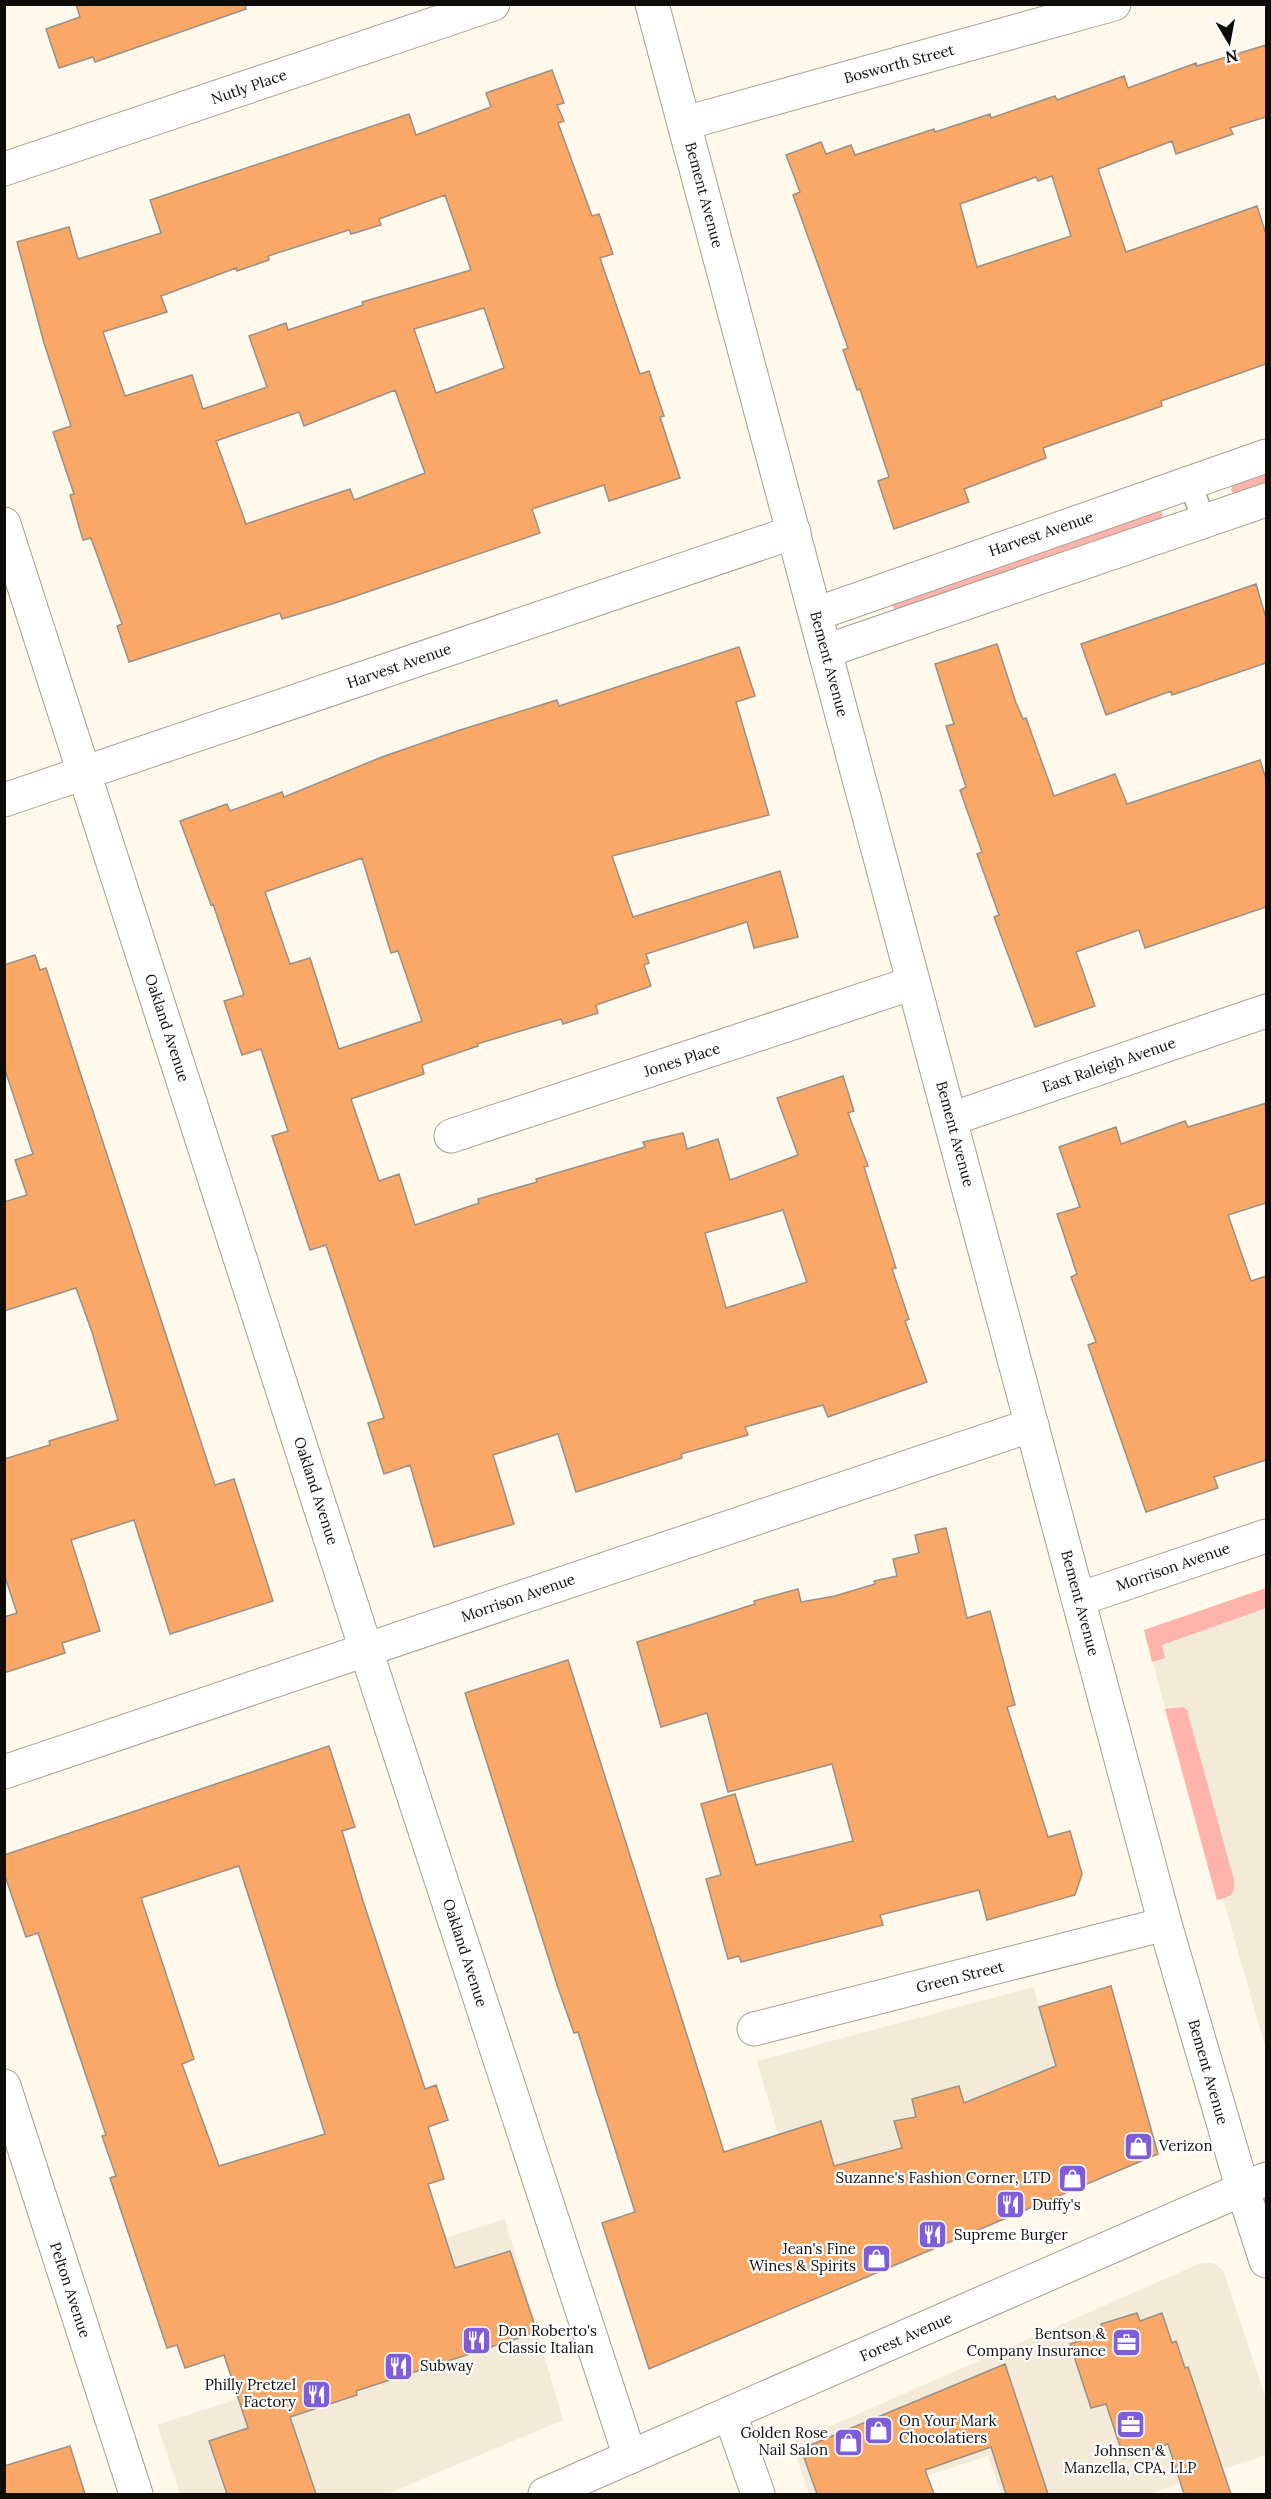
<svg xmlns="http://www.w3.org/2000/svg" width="1271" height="2499" font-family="Lora,serif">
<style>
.built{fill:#f3ebd7}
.green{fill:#ffb4ab}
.building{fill:#faa867;stroke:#9b8f86;stroke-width:1.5;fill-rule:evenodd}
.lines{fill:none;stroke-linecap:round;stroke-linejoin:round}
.lane-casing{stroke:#a49f92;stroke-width:25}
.street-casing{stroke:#a49f92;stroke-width:35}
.secondary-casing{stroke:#a49f92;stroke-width:35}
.lane{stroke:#fff;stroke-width:22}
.street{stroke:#fff;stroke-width:33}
.secondary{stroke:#fff;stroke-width:33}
.labels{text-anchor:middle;stroke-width:4.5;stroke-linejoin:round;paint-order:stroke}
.street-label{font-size:15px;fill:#0e0c08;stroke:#fff}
.poi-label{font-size:15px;fill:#0e0c08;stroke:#fff;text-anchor:start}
</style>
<rect width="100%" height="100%" fill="#fef9eb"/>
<path class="built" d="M 1266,1588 L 1266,2050 L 1223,1899 L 1217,1900 L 1144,1630 Z
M 1111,1986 L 1158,2154 L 649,2369 L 602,2223 L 791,2162 L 782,2133 L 778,2134 L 757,2061 L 1034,1987 L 1039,2007 Z
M 505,2219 L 563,2420 L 387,2494 L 180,2494 L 157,2425 L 345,2364 L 318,2278 Z
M 1201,2263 L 1213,2263 L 1223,2270 L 1266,2399 L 1266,2455 L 1149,2494 L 1001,2494 L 988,2456 L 926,2476 L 930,2489 L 912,2494 L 809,2494 L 792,2443 Z"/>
<path class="green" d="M 1266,471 L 1266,485 L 1235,494 L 1231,491 L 1232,485 Z
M 1161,510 L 1163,518 L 1159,521 L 896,611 L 891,604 Z
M 1266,1588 L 1266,1608 L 1162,1645 L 1165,1658 L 1152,1662 L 1144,1630 Z
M 1183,1707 L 1187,1710 L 1234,1880 C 1236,1895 1230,1897 1217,1900 L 1165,1709 Z"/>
<path class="building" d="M 76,4 L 245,4 L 246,9 L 95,62 L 93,57 L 59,68 L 46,29 L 80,17 Z
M 1266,45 L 1266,117 L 1230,128 L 1233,134 L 1176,154 L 1172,141 L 1098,169 L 1126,252 L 1257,206 L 1266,234 L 1266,364 L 1161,401 L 1162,406 L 1043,448 L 1046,458 L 964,489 L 969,502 L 894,529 L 878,481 L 889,477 L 860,389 L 857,390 L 843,350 L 848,348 L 793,195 L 800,192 L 786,155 L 821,142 L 826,154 L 851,145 L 855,155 L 934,129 L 935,132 L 990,114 L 991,118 L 1055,96 L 1057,100 L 1124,76 L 1128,88 L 1196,63 L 1197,66 ZM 1052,176 L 1071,236 L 977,267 L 960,204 L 1036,177 L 1038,181 Z
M 552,70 L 564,103 L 557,105 L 564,121 L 558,123 L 592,216 L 599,214 L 613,254 L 600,258 L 640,374 L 649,371 L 664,416 L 660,417 L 680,478 L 609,501 L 604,485 L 532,509 L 540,533 L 338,602 L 282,619 L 280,613 L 129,662 L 117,626 L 122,624 L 91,538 L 83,540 L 70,495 L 74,494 L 53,432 L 71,426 L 44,343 L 17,242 L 69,227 L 78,259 L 161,233 L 150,200 L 409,114 L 416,135 L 491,107 L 486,93 ZM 445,195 L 471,270 L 362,302 L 363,305 L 288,330 L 286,323 L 249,336 L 267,387 L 203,409 L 192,375 L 125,396 L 103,332 L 167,312 L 161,296 L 236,268 L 237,271 L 269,260 L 268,256 L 349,230 L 351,234 L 381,225 L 379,219 ZM 484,308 L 504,368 L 436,393 L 414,329 ZM 395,390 L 425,473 L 354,500 L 350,489 L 246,524 L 216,441 L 299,412 L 304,426 Z
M 1256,584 L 1266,618 L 1266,663 L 1172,695 L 1171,691 L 1106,715 L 1081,644 Z
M 997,644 L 1016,703 L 1023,719 L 1026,718 L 1054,796 L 1115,774 L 1127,804 L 1260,760 L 1266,779 L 1266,907 L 1145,948 L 1139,930 L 1076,952 L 1095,1006 L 1035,1027 L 994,917 L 999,915 L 977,854 L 982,852 L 960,790 L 966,787 L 946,726 L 954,724 L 935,664 Z
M 739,647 L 755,696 L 736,702 L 769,815 L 612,856 L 633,917 L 780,871 L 798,937 L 754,948 L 747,922 L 646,954 L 649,963 L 644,965 L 651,986 L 596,1005 L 598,1013 L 563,1024 L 561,1019 L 477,1044 L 478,1046 L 422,1065 L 424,1074 L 351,1099 L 379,1181 L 399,1174 L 415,1225 L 479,1203 L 478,1199 L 537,1182 L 536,1179 L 645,1147 L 643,1142 L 683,1133 L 687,1149 L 718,1139 L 730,1180 L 798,1155 L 777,1098 L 843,1076 L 854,1111 L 848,1113 L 868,1166 L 864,1167 L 896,1268 L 892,1269 L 909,1319 L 905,1321 L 927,1382 L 828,1417 L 823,1405 L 745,1427 L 748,1435 L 681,1454 L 682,1458 L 576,1492 L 558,1434 L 493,1455 L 514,1524 L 434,1547 L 410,1465 L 384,1474 L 368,1423 L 384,1418 L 326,1245 L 310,1250 L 272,1136 L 288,1131 L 261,1049 L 242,1055 L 224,1001 L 244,995 L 213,904 L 211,905 L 180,821 L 227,804 L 230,811 L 282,792 L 284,797 L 382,757 L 457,731 L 557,700 L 559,706 ZM 362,858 L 391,953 L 398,951 L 422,1021 L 339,1049 L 310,958 L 290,964 L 265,892 ZM 783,1210 L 807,1282 L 726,1308 L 705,1233 Z
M 35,955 L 40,970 L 46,968 L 215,1485 L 234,1479 L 273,1601 L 170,1634 L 134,1520 L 71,1540 L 100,1631 L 62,1643 L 65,1653 L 4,1673 L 4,1617 L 17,1613 L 4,1574 L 4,1459 L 50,1445 L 49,1441 L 118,1420 L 92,1332 L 76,1288 L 4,1311 L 4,1202 L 27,1195 L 15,1160 L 33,1154 L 4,1067 L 4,965 Z
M 1266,1103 L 1266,1203 L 1228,1215 L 1251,1281 L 1266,1276 L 1266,1460 L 1214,1477 L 1218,1488 L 1146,1512 L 1088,1345 L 1096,1342 L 1071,1277 L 1077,1274 L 1057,1214 L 1080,1207 L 1059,1147 L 1116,1127 L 1121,1144 L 1185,1121 L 1188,1127 Z
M 946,1528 L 967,1618 L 990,1611 L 1015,1705 L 1007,1707 L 1048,1837 L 1070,1831 L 1082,1874 L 1075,1895 L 987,1920 L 979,1890 L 880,1915 L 883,1925 L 741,1962 L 739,1956 L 728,1959 L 706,1879 L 721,1875 L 701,1804 L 735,1794 L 756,1865 L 853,1841 L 832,1764 L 728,1792 L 707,1713 L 661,1727 L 637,1642 L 755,1604 L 754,1601 L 798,1589 L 801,1602 L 835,1596 L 875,1584 L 874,1581 L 897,1576 L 893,1559 L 919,1553 L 915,1535 Z
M 568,1660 L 724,2152 L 821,2121 L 834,2166 L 902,2148 L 894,2121 L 916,2117 L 912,2099 L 959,2086 L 964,2103 L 1056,2066 L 1039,2007 L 1111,1986 L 1158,2154 L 649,2369 L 602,2223 L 635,2212 L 578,2032 L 574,2033 L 557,1985 L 465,1693 Z
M 329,1746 L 355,1827 L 342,1831 L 363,1901 L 425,2089 L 436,2085 L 448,2120 L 428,2127 L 444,2179 L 428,2184 L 455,2268 L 510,2251 L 537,2332 L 356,2391 L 357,2395 L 290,2417 L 316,2494 L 227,2494 L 209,2441 L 248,2428 L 224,2355 L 185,2368 L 177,2345 L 167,2348 L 110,2178 L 116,2176 L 102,2136 L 106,2135 L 38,1933 L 26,1937 L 4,1873 L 4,1855 ZM 239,1866 L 325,2134 L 219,2166 L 182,2064 L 194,2059 L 141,1898 Z
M 1137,2313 L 1140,2321 L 1162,2313 L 1172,2343 L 1176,2341 L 1185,2368 L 1188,2367 L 1231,2494 L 1184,2494 L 1168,2444 L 1124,2458 L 1106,2404 L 1091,2408 L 1070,2344 L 1104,2333 L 1101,2324 Z
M 1005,2364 L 1048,2494 L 1006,2494 L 991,2447 L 925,2470 L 934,2494 L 817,2494 L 801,2449 Z
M 70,2446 L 85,2494 L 4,2494 L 4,2466 Z"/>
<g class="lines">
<defs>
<path id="lane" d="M 1190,483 L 1204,521"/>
<path id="street" d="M 685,123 L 1114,4
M 4,169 L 493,4
M 4,524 L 378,1687 L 630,2457
M 816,614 L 1266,456
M 826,651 L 1266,500
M 4,800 L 794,532
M 951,1119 L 1266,1011
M 451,1136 L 913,983
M 1079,1599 L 1266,1536
M 4,1772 L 1032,1425
M 754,2029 L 1165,1924
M 4,2086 L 136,2494
M 730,2414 L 758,2494"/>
<path id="secondary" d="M 652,4 L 1165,1924 L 1243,2190 L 1266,2261
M 545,2494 L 1266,2179"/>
</defs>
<use href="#lane" class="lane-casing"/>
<use href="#street" class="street-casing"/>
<use href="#secondary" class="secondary-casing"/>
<use href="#lane" class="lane"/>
<use href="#street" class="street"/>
<use href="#secondary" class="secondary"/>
</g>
<defs>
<symbol id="shop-square" viewBox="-11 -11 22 22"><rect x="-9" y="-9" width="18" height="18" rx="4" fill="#7e5dd8" stroke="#fff"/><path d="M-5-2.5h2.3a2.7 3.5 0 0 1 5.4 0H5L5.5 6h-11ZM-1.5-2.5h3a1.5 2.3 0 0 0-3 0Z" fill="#fff"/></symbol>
<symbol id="restaurant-square" viewBox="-11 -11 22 22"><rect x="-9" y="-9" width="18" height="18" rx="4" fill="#7e5dd8" stroke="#fff"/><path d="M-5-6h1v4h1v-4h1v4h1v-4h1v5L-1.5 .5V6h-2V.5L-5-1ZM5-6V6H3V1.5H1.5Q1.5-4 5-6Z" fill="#fff"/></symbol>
<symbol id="office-square" viewBox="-11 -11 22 22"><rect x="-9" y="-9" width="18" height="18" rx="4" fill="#7e5dd8" stroke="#fff"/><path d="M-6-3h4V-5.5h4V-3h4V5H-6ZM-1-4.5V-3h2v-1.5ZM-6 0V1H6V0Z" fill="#fff"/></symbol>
</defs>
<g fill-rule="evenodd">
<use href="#shop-square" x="1122" y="2130" width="33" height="33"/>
<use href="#shop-square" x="1056" y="2162" width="33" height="33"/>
<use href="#restaurant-square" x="994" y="2188" width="33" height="33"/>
<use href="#restaurant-square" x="916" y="2218" width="33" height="33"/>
<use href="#shop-square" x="860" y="2242" width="33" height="33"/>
<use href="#restaurant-square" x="460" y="2324" width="33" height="33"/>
<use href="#office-square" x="1110" y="2326" width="33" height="33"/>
<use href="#restaurant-square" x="382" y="2350" width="33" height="33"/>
<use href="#restaurant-square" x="300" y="2378" width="33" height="33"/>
<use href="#office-square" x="1114" y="2408" width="33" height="33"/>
<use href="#shop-square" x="862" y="2414" width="33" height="33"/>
<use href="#shop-square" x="832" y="2426" width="33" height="33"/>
</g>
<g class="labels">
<g class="street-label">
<text transform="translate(899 64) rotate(-15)" y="5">Bosworth Street</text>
<text transform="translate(249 87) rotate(-19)" y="5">Nutly Place</text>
<text transform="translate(704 195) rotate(75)" y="5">Bement Avenue</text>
<text transform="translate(1041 534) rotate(-19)" y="5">Harvest Avenue</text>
<text transform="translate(829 664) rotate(75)" y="5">Bement Avenue</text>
<text transform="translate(399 666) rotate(-19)" y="5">Harvest Avenue</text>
<text transform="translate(167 1028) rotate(72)" y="5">Oakland Avenue</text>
<text transform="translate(682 1060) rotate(-18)" y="5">Jones Place</text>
<text transform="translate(1109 1065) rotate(-19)" y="5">East Raleigh Avenue</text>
<text transform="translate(955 1134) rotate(75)" y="5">Bement Avenue</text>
<text transform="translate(316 1491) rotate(72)" y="5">Oakland Avenue</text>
<text transform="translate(1173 1567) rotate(-19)" y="5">Morrison Avenue</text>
<text transform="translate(518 1598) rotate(-19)" y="5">Morrison Avenue</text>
<text transform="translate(1080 1603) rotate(75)" y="5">Bement Avenue</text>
<text transform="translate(465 1953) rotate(72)" y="5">Oakland Avenue</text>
<text transform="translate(960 1977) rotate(-14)" y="5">Green Street</text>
<text transform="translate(1208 2072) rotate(74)" y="5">Bement Avenue</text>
<text transform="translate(70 2290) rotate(72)" y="5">Pelton Avenue</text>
<text transform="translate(906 2337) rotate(-24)" y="5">Forest Avenue</text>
</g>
<g class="poi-label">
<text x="1159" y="2151">Verizon</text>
<text x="1051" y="2183" text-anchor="end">Suzanne's Fashion Corner, LTD</text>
<text x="1032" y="2210">Duffy's</text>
<text x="954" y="2240">Supreme Burger</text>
<text x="856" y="2254" text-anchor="end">Jean's Fine<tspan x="856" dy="17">Wines &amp; Spirits</tspan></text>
<text x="498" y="2336">Don Roberto's<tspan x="498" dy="17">Classic Italian</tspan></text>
<text x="1106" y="2339" text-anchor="end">Bentson &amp;<tspan x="1106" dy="17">Company Insurance</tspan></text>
<text x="420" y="2371">Subway</text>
<text x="296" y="2390" text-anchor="end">Philly Pretzel<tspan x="296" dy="17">Factory</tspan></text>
<text x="899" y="2426">On Your Mark<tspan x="899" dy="17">Chocolatiers</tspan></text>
<text x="828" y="2438" text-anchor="end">Golden Rose<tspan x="828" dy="17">Nail Salon</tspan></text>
<text x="1130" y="2456" text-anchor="middle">Johnsen &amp;<tspan x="1130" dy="17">Manzella, CPA, LLP</tspan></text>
</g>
</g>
<rect width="1271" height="2499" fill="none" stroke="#0e0c08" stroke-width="12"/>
<g transform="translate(1229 42) rotate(170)" stroke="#ffffff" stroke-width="4.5" paint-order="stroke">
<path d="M0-4.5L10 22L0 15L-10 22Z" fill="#0e0c08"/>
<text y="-9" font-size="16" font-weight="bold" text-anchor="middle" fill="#0e0c08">N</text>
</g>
</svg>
